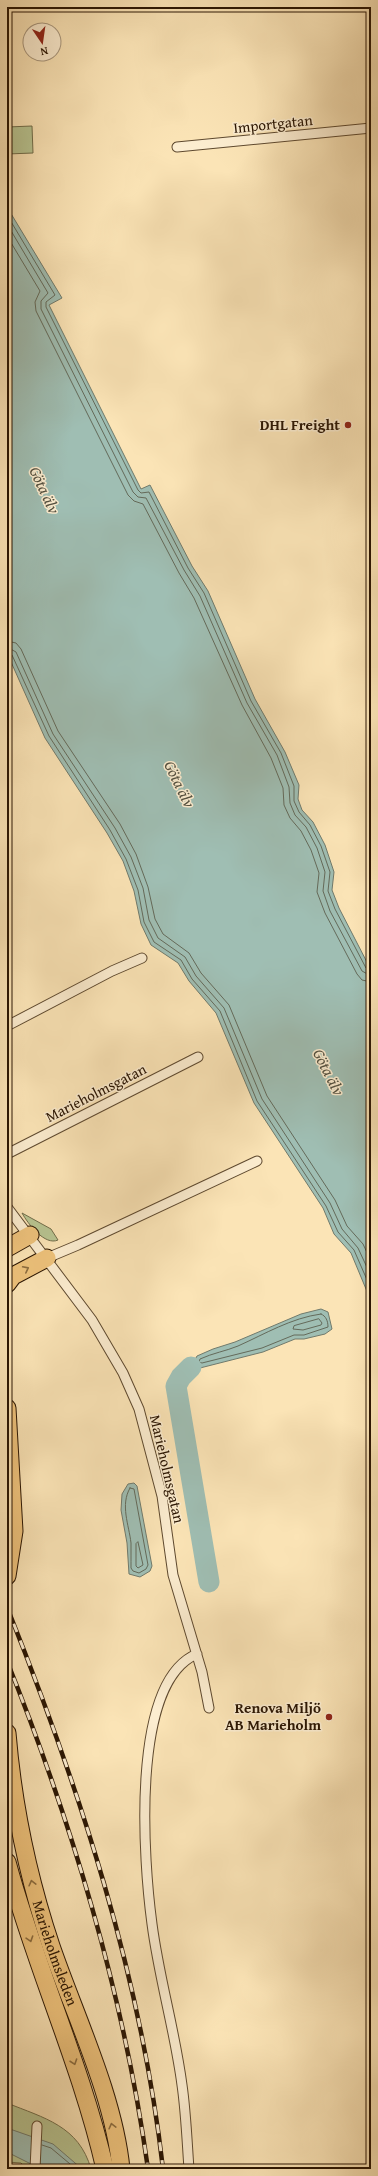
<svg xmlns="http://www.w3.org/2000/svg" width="378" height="2176" font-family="'Gentium Book Plus',serif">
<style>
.green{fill:#b8c592;stroke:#716d4a}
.water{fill:#9fbeb3;stroke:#707a6c}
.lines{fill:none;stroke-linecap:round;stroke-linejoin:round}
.shore{stroke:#646a5a;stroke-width:1}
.river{stroke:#9fbeb3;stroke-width:21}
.street-casing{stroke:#5e492f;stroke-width:11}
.highway-casing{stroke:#2a1502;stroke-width:19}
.street{stroke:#fcedd0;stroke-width:9}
.highway{stroke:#eec27b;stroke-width:17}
.rail-casing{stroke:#2a1502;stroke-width:4.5}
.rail{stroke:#fcedd0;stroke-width:3;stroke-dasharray:9;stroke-linecap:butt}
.oneway{stroke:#8c6c3e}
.poi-dot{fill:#8f2418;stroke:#fcedd0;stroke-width:1.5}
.labels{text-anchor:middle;stroke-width:3;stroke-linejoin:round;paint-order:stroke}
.street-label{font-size:15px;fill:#2a1502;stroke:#fcedd0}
.poi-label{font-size:15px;font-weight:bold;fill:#2a1502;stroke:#fcedd0;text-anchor:end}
.water-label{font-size:16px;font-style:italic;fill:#535040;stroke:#fcedd0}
</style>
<rect width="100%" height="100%" fill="#fbe4b6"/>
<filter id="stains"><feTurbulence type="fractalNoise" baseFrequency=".005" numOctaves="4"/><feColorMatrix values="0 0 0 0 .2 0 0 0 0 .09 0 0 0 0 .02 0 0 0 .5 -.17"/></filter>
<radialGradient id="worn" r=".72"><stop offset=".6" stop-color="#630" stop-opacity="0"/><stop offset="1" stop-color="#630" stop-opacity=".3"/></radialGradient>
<path class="green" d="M 32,126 L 33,153 L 7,154 L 7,127 Z
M 22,1213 L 51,1229 L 58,1240 C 45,1246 28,1224 22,1213 Z
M 7,2103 C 44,2118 79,2126 91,2169 L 27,2169 L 21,2163 L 7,2162 Z"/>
<path class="water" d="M 7,207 L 62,298 L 49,305 L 141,489 L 150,485 L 192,566 L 208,591 L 255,699 L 285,752 L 299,785 L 298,799 L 302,810 L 313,822 L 325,845 L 334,872 L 332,890 L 339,908 L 371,970 L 371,1301 L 351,1253 L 334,1234 L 323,1208 L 254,1103 L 216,1013 L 189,981 L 178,963 L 151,945 L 141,924 L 134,891 L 123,861 L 107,833 L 45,738 L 7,653 Z
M 321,1309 L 328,1312 L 332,1329 L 325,1334 L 304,1339 L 295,1339 L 263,1352 L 200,1368 L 193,1369 L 191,1367 L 197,1356 L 213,1349 L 235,1342 L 301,1314 Z
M 134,1483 L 137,1486 L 152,1566 L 150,1571 L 140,1577 L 129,1574 L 127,1543 L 121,1510 L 122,1494 L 128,1484 Z
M 7,2128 L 53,2144 L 82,2169 L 48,2169 L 31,2164 L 7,2152 Z"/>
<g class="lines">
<path class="shore" d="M 7,215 L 55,295 L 46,302 L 46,307 L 138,490 L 141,493 L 149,492 L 188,568 L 204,593 L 251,701 L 281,753 L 294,786 L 294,801 L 299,812 L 310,825 L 321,846 L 330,872 L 328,891 L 335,909 L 366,968 L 371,970
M 7,224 L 48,293 L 41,301 L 41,309 L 133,492 L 138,497 L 146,498 L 184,570 L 200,596 L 247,703 L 277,755 L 289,787 L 290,803 L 295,815 L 306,827 L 317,848 L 325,872 L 323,891 L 330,911 L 362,971 L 371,976
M 7,236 L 40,291 L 35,302 L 36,311 L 128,495 L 134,501 L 143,504 L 179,573 L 194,598 L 242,705 L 271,758 L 283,788 L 284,805 L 290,818 L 301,831 L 311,850 L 319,873 L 317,892 L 325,913 L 357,974 L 362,980 L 371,982
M 7,641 L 16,643 L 21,649 L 58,731 L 120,824 L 136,854 L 148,887 L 155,919 L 163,934 L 189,953 L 201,973 L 229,1005 L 267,1096 L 335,1200 L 347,1226 L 363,1244 L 371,1261
M 7,647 L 16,652 L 53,734 L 115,828 L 131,857 L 143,888 L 149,920 L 158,938 L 185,957 L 196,976 L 224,1008 L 262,1099 L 330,1203 L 342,1229 L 358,1248 L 371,1276
M 7,652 L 12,655 L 49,736 L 110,830 L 126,859 L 138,890 L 144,922 L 154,942 L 181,960 L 192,979 L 220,1011 L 257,1101 L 326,1206 L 338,1232 L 354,1250 L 371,1289
M 321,1314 C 326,1316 328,1321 328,1327 L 304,1335 L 294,1335 L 262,1348 L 202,1363 L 199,1362 L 200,1359 C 213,1353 226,1351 238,1346 C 265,1334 291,1318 321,1314 Z
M 319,1319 L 322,1323 L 321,1325 L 303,1330 L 293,1329 L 294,1326 Z
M 130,1488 L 134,1489 L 148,1565 L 146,1569 L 139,1573 L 133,1571 L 131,1568 C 131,1559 131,1551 131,1543 C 129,1525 120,1505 130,1488 Z
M 138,1542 L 143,1565 L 138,1568 L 136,1566 L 136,1544 Z
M 42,2145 L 51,2148 L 76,2169"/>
<path class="river" d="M 191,1367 L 181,1377 L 176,1386 L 209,1582"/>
<defs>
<path id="street" d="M 177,147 L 371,128
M 7,1026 L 112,971 L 142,958
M 7,1154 L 198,1057
M 7,1207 L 92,1320 L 123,1373 L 139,1409 L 162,1496 L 173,1575 L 202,1672 L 209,1708
M 47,1258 L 78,1245 L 257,1161
M 35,2169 L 37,2126
M 189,2169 C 187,2141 186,2113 182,2085 C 175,2031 159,1978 152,1924 C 144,1865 129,1682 197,1654"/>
<g id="highway">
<path d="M 7,1248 L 30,1235"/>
<path d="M 7,1284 L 13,1276 L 47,1258"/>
<path d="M 7,1408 L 14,1531 L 7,1576"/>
<path id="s1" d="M 7,1733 C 13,1806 28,1877 51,1946 C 75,2016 114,2096 121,2169"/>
<path d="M 7,1862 C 35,1966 81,2064 105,2169"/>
</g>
</defs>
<use href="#street" class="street-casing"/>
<use href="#highway" class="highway-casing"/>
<use href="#street" class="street"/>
<use href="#highway" class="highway"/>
<defs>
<path id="rail" d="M 7,1607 C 79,1787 141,1975 163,2169
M 7,1661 C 72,1823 124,1996 148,2169"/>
</defs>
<use href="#rail" class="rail-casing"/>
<use href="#rail" class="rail"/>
</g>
<defs><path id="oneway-chevron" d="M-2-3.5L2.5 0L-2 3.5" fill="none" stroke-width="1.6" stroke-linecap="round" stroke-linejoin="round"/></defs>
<g class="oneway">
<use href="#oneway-chevron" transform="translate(26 1269) rotate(-27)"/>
<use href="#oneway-chevron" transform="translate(32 1883) rotate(-104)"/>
<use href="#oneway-chevron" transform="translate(30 1939) rotate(72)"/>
<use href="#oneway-chevron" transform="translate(74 2062) rotate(71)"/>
<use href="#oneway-chevron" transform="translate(112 2126) rotate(-104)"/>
</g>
<g class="poi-dot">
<circle cx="348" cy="425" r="4"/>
<circle cx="329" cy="1717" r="4"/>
</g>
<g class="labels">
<g class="street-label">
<text transform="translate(273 124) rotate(-6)" y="5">Importgatan</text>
<text transform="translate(96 1093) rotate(-27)" y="5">Marieholmsgatan</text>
<text transform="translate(167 1469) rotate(77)" y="5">Marieholmsgatan</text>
<text dy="5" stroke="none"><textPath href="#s1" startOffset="226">Marieholmsleden</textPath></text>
</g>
<g class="poi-label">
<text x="340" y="430">DHL Freight</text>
<text x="321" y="1713">Renova Miljö<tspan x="321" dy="17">AB Marieholm</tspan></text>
</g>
<g class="water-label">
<text transform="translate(45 490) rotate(65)" y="6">Göta älv</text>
<text transform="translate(180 784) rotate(64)" y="6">Göta älv</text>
<text transform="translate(329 1072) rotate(63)" y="6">Göta älv</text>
</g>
</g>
<rect width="378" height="2176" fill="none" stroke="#fbe4b6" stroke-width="24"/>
<rect x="8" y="8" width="362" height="2160" fill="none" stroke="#2a1502" stroke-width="2"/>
<rect x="12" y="12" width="354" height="2152" fill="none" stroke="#2a1502"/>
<g transform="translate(42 42) rotate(167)"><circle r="19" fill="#fcedd0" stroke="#a8977e"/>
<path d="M0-3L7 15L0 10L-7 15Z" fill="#8f2418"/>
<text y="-6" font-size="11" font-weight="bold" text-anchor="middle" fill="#2a1502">N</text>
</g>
<rect width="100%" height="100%" filter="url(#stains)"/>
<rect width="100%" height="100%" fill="url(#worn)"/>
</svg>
